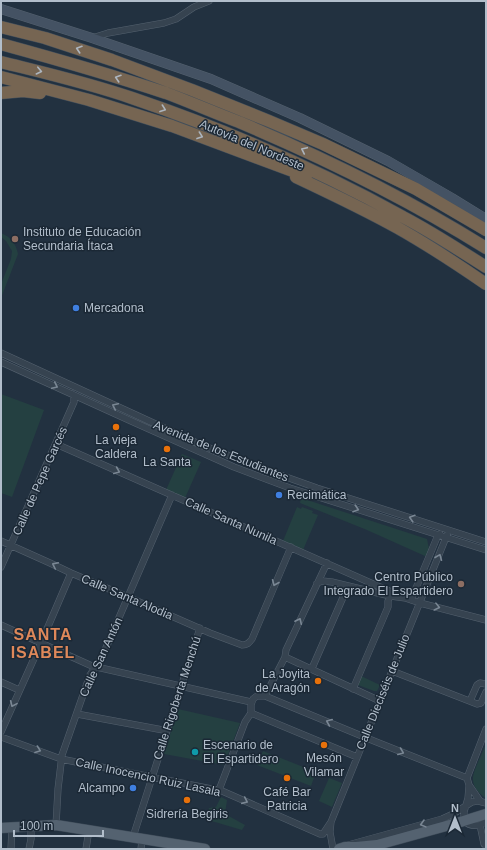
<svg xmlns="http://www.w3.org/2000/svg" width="487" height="850" font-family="Helvetica,sans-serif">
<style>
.green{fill:#244041}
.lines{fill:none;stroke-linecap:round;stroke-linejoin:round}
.street-casing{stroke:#54616e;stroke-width:7}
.secondary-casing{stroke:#54616e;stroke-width:10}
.primary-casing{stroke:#3f4c59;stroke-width:11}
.highway-casing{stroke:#414e5b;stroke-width:13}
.street{stroke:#364350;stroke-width:6}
.secondary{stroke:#445263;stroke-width:9}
.primary{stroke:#546270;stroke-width:10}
.highway{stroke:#766552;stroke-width:12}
.oneway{stroke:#acb5bf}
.oneway2{stroke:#7a8794}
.education-dot{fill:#8d6e63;stroke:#1b2835;stroke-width:1.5}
.shop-dot{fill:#3f7fe0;stroke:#1b2835;stroke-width:1.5}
.food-dot{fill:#e8710a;stroke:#1b2835;stroke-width:1.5}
.culture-dot{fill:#0f9aa8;stroke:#1b2835;stroke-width:1.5}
.labels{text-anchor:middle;stroke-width:3;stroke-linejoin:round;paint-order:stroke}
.street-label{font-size:12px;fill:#b2becb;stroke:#1b2835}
.poi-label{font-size:12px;fill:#b2becb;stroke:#1b2835}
.district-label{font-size:16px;font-weight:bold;letter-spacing:1px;fill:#de885a;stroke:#1b2835}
</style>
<rect width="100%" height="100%" fill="#223140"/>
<path class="green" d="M 1,233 C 11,237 16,244 18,254 L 1,298 L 1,284 L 11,259 L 12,251 L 6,241 L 1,237 Z
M 1,394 L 44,410 L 12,497 L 1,493 Z
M 182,454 L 201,462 L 185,498 L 166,490 Z
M 301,498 L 427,539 L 430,554 L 425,556 L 367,530 L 300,503 Z
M 297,507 L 301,509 L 302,507 L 313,511 L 312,513 L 318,515 L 303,550 L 283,541 Z
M 361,676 L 380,685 L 377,691 L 374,691 L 358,685 Z
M 178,709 L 240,723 L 224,765 L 164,754 Z
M 486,744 L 486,798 C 479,794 472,786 473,777 C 474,769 483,752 486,744 Z
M 263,751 L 316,772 L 311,786 L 257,765 Z
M 329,778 L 342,783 L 332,807 L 319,801 Z
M 221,797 L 227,800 L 225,814 L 245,825 L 242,830 L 215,822 L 206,820 L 209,808 L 216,807 Z"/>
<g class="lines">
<defs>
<path id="street" d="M 92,38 L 108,33 L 164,23 L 176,19 L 194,7 L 209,1
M 1,353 L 197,443 L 258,467 L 317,488 L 486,542
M 1,362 L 131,421 L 234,467 L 290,488 L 486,550
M 56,444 L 405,598
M 1,541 L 50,563 L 71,573 L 128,597 L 210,633 L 242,645 C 247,645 249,643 252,639 L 291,547
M 1,567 L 74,402 L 74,396 L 72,394
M 317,583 L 323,581 L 332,582 L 390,596 L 405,598 L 420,603 L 486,620
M 411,600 L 438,535 L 440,534
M 1,625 L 92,666 L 251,702
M 285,657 L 380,701
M 310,669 L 313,666 L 348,586
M 392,671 L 477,704 L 481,703 L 486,692
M 1,682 L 19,690
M 353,689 L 388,607 L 388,601 L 390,596
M 265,696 L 285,657 L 286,650 L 327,563
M 470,701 L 477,685 L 480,683 L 486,684
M 251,713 L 251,705 L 253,699 L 257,696 L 265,696 L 374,741 L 467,778
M 251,713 L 357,757
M 77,714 L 163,730
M 1,732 L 41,643 L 71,573
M 1,737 L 61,759 L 222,791 L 320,834 L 323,834 L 331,822
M 469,786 L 468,798 L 464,812 L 464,821 C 470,827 480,827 486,821
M 219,790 L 245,722 L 251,713
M 480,801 L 469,785 L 467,778 L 486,729
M 56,825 L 58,789 L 62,755 L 90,675 L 102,657 L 172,495
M 480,825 L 484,844
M 133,837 L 200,628
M 348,845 L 442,819 L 453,814 L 472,802 L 478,801 L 486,803
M 11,849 L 12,827
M 29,849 L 31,839 L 31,826
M 86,849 L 89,830
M 141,849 L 142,839
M 333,849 L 330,832 L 331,822 L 447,535"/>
<path id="secondary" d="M 1,9 L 92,38 L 211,79 L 300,118 L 388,161 L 452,198 L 486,219"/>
<path id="primary" d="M 1,828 L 56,825 L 205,849
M 339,849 L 345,847 L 356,847 L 377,845 L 457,823 L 486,814"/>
<path id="highway" d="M 1,27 L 45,38 L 112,60 L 192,90 L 269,121 L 323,144 L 416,189 L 486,230
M 1,44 C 56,59 112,75 166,93 C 190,102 215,113 239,122 C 324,158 408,199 486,248
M 1,62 C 45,73 89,83 132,98 C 226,130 317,169 403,217 C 432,232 459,250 486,267
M 1,77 L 89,100 L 172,126 L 306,176
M 1,93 L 23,91 L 40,93
M 296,177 C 330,193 364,209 398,228 C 428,245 457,264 486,284"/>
</defs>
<use href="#street" class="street-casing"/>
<use href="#secondary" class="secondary-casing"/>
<use href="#primary" class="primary-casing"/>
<use href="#highway" class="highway-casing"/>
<use href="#street" class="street"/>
<use href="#secondary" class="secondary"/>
<use href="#primary" class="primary"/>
<use href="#highway" class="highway"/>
</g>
<defs><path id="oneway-chevron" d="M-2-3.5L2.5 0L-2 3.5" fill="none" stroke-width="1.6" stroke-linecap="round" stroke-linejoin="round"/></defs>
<g class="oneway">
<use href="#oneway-chevron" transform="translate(79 49) rotate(-162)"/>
<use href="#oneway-chevron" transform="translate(39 71) rotate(13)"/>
<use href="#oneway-chevron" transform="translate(118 78) rotate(-162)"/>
<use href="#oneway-chevron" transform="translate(163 109) rotate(20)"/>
<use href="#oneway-chevron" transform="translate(200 136) rotate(20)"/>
<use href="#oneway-chevron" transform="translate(304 150) rotate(-155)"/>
</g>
<g class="oneway2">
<use href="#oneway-chevron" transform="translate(55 386) rotate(25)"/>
<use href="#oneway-chevron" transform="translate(115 406) rotate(-155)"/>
<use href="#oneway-chevron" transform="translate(117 471) rotate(23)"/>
<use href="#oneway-chevron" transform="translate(356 509) rotate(18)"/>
<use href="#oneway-chevron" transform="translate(412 518) rotate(-163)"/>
<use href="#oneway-chevron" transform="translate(439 557) rotate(-68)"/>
<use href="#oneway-chevron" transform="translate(55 565) rotate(-154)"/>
<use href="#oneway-chevron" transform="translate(275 583) rotate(113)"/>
<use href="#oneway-chevron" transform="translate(437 607) rotate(14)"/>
<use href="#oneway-chevron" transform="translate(299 621) rotate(-65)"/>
<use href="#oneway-chevron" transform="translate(13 704) rotate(114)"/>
<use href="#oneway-chevron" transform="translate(329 722) rotate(-157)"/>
<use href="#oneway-chevron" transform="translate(38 750) rotate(20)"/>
<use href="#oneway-chevron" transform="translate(401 752) rotate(22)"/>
<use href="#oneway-chevron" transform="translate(245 801) rotate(24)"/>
<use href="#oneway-chevron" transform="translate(423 824) rotate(165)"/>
</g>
<g class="education-dot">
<circle cx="15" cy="239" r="4"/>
<circle cx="461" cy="584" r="4"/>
</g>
<g class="shop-dot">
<circle cx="76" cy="308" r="4"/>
<circle cx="279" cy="495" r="4"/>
<circle cx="133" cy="788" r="4"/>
</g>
<g class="food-dot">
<circle cx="116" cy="427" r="4"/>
<circle cx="167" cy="449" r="4"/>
<circle cx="318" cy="681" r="4"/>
<circle cx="324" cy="745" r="4"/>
<circle cx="287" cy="778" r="4"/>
<circle cx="187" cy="800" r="4"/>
</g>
<circle class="culture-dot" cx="195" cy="752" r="4"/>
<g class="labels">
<g class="street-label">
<text transform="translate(252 145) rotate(23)" y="4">Autovía del Nordeste</text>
<text transform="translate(221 451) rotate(22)" y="4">Avenida de los Estudiantes</text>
<text transform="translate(40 481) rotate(-66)" y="4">Calle de Pepe Garcés</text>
<text transform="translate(231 521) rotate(24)" y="4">Calle Santa Nunila</text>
<text transform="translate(127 597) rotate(23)" y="4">Calle Santa Alodia</text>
<text transform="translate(101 657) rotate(-65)" y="4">Calle San Antón</text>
<text transform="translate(383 692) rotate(-68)" y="4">Calle Dieciséis de Julio</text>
<text transform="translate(177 698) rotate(-72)" y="4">Calle Rigoberta Menchú</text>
<text transform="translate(148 777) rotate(12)" y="4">Calle Inocencio Ruiz Lasala</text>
</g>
<g class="poi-label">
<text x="23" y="236" text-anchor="start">Instituto de Educación<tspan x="23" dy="14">Secundaria Ítaca</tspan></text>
<text x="84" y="312" text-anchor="start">Mercadona</text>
<text x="116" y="444">La vieja<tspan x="116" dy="14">Caldera</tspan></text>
<text x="167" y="466">La Santa</text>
<text x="287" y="499" text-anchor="start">Recimática</text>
<text x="453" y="581" text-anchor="end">Centro Público<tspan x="453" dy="14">Integrado El Espartidero</tspan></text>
<text x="310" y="678" text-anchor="end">La Joyita<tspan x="310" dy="14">de Aragón</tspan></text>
<text x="203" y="749" text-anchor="start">Escenario de<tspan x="203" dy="14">El Espartidero</tspan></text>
<text x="324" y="762">Mesón<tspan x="324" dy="14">Vilamar</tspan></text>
<text x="125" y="792" text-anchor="end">Alcampo</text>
<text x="287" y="796">Café Bar<tspan x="287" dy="14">Patricia</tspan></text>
<text x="187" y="818">Sidrería Begiris</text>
</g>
<g class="district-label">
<text x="43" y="640">SANTA<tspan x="43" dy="18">ISABEL</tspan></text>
</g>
</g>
<rect width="487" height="850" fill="none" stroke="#b2becb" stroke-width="4"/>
<g transform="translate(455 818)" stroke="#1b2835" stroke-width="3" paint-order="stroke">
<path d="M0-3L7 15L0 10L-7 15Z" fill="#b2becb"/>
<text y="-6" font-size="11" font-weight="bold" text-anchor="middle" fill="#b2becb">N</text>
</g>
<path d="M14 830v6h89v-6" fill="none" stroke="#b2becb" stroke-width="2"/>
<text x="20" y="830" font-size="12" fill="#b2becb" stroke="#1b2835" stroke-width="3" paint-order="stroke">100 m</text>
</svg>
